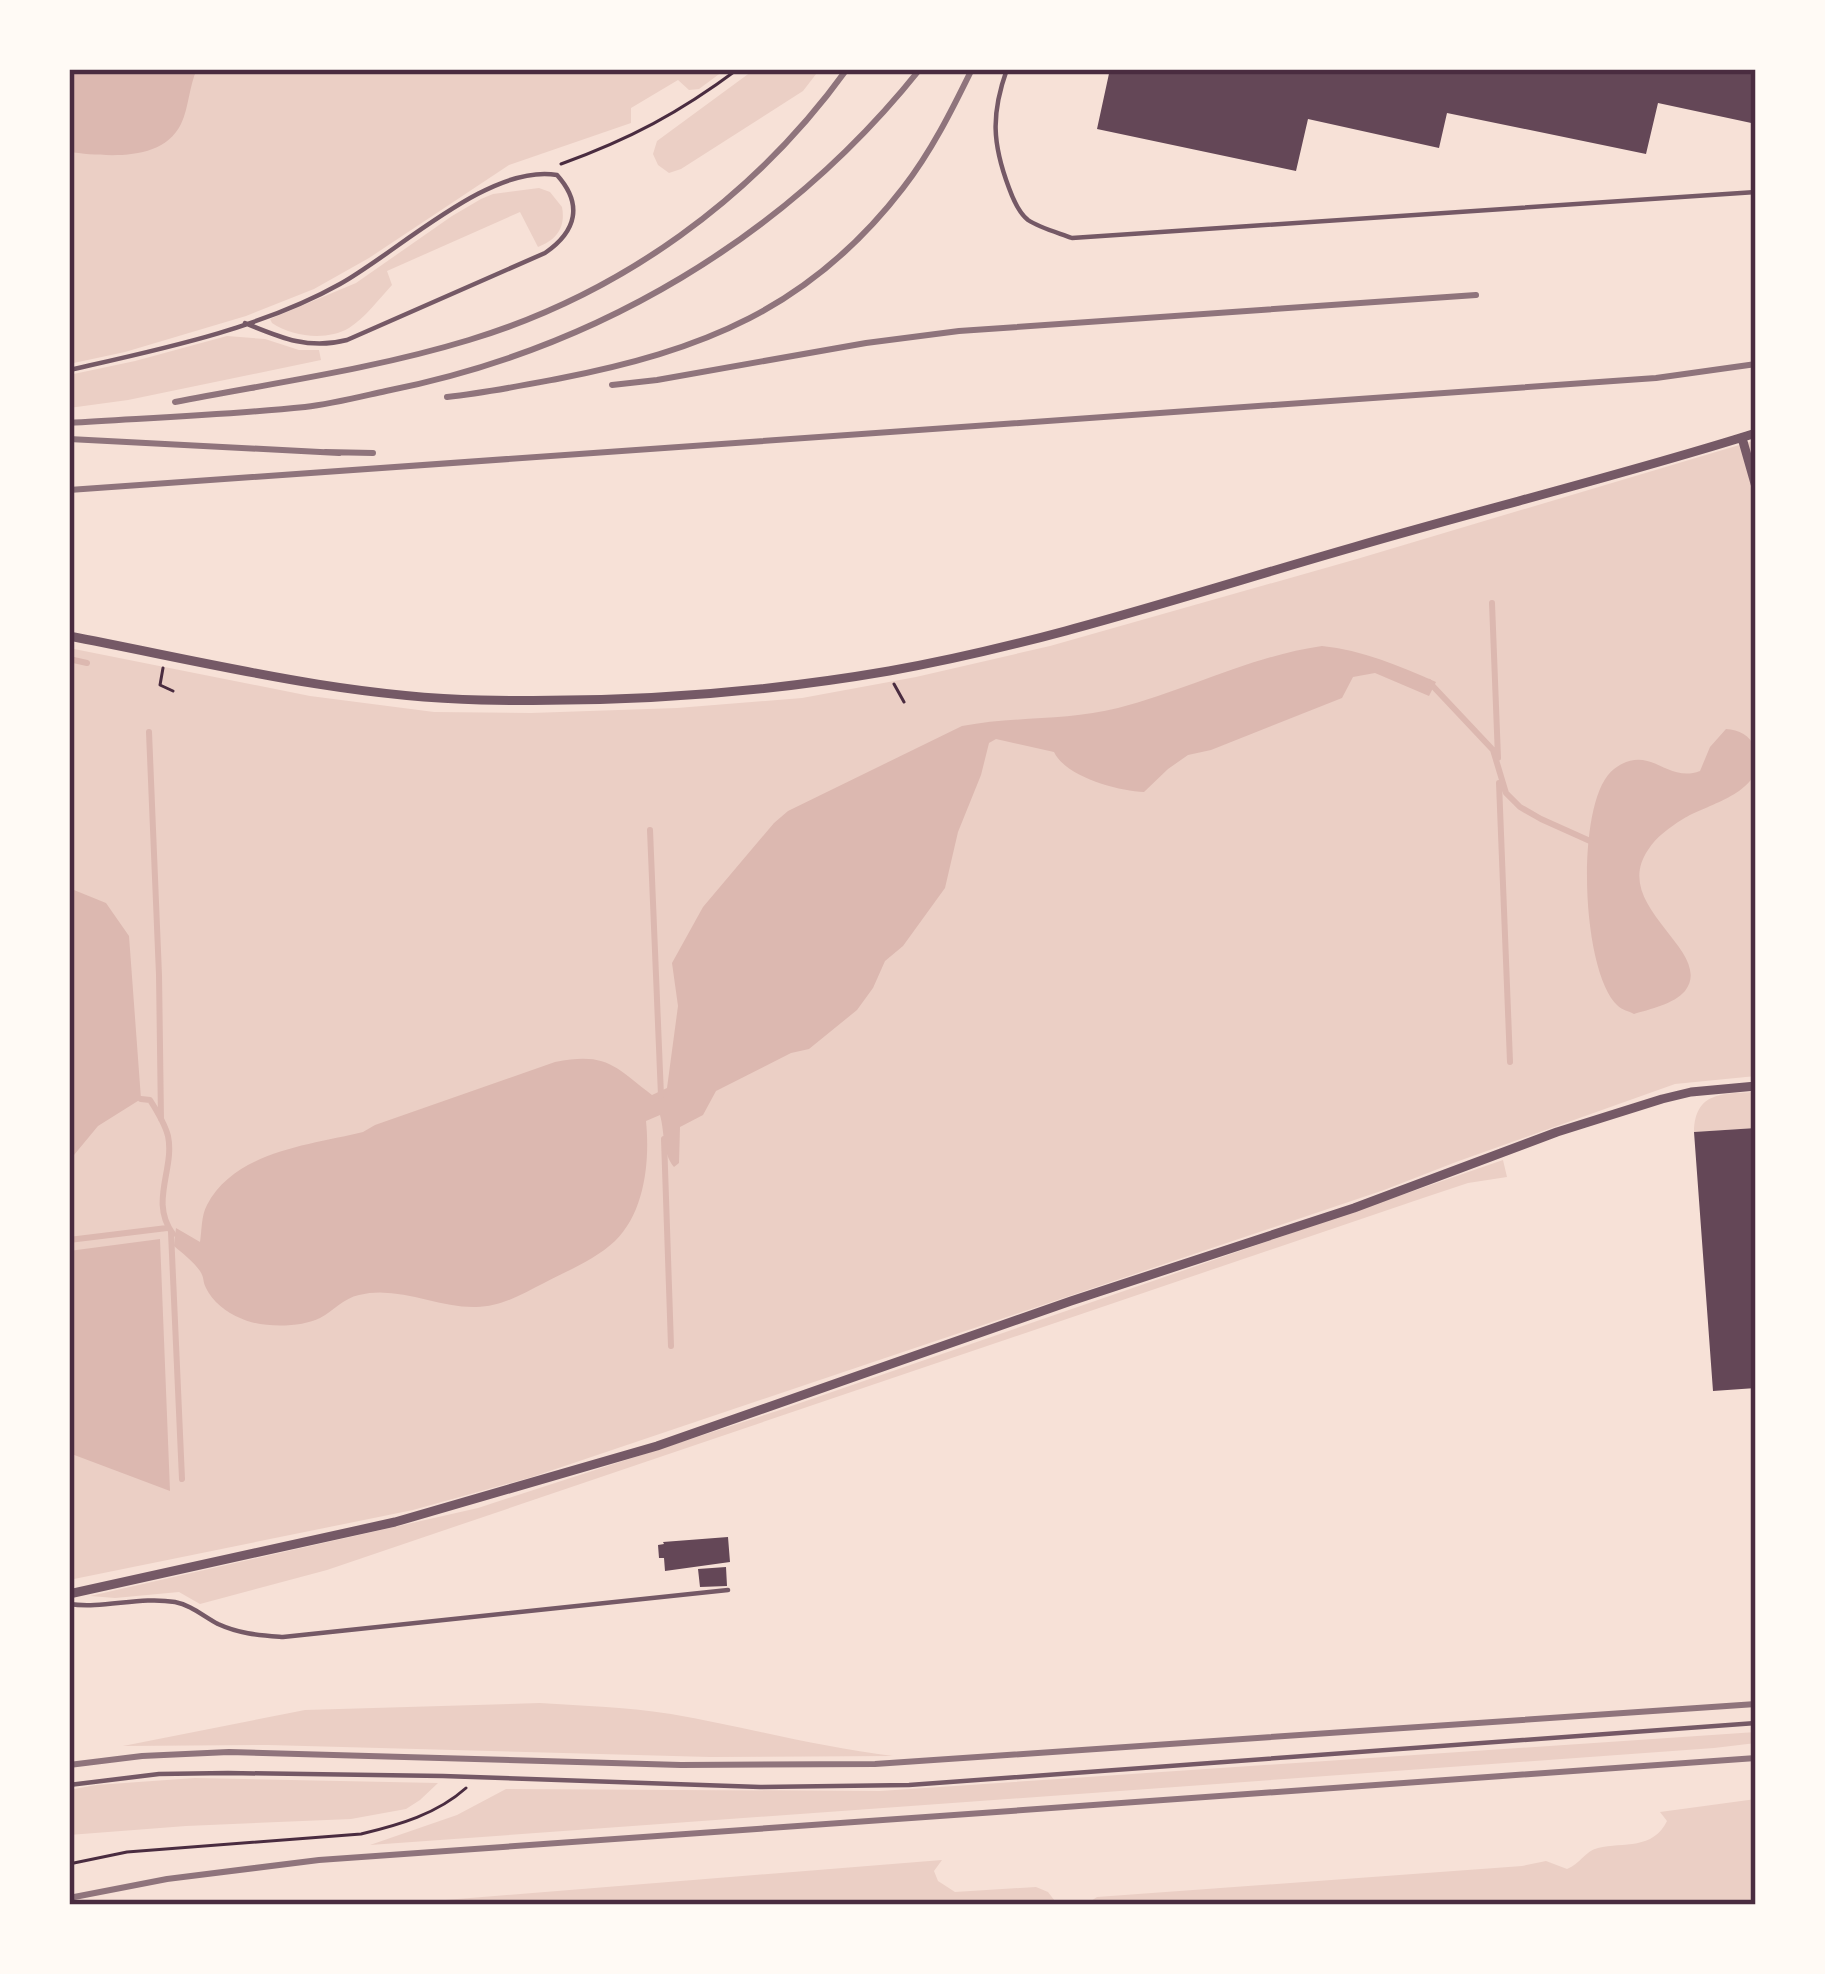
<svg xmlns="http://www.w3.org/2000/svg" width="1825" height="1974" font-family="'Noto Sans',sans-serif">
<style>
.green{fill:#ebcfc5}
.water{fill:#dcb8b0}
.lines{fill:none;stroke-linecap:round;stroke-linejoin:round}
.stream{stroke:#dcb8b0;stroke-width:6}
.building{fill:#644757}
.path{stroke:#4a2c40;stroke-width:3}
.service{stroke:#755966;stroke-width:4.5}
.minor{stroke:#755966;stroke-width:9}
.rail{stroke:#8f747c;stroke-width:6}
.neatline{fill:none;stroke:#4a2c40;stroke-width:4.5}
</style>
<rect width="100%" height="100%" fill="#f7e1d7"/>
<path class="green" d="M 69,69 L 726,69 L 699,89 L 689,90 L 678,80 L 631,108 L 631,123 L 509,165 L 369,258 L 314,289 L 246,316 L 125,352 L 69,364 Z
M 755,69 L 820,69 L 803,91 L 681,169 L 669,173 L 658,165 L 653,154 L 657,141 Z
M 539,188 L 550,192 L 562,207 C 566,228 556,240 538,247 L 520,212 L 387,271 L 392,285 C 379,299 365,318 349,328 C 327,341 293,337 272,323 L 270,319 L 356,283 L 452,216 L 481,199 L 493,194 Z
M 227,336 L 265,339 L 299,350 L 319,350 L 321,360 L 128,400 L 69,408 L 69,375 L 135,361 Z
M 1756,440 L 1756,1076 L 1675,1084 L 1456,1162 L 1384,1190 L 532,1477 L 413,1510 L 69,1580 L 69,648 L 310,696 L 434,712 L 531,713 L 677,708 L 802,698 L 916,677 L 1050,646 L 1357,559 Z
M 1756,1092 L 1756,1128 L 1694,1132 C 1695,1091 1723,1094 1756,1092 Z
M 1503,1160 L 1507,1177 L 1468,1183 L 1423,1198 L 327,1570 L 200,1604 L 179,1592 L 115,1598 L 90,1596 L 478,1508 L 777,1411 Z
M 540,1703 C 584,1706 628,1707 671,1714 C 746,1727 818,1747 893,1756 L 710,1757 L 268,1745 L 123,1746 L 305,1710 Z
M 1756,1732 L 1756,1743 L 1714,1748 L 370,1845 L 457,1815 L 506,1789 L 880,1791 Z
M 195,1778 L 438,1783 L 420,1800 L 406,1809 L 351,1819 L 186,1826 L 69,1835 L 69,1790 L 96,1785 Z
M 1756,1799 L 1756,1905 L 1085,1905 L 1097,1897 L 1522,1866 L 1546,1861 L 1567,1869 C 1580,1864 1585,1851 1598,1848 C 1624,1842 1653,1850 1667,1821 L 1660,1812 Z
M 942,1860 L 934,1871 L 938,1881 L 955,1892 L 1036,1887 L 1048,1892 L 1058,1905 L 384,1905 Z"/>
<path class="water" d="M 69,69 L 197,69 C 189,86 189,107 181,124 C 162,163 104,156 69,152 Z
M 1322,646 C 1362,650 1400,666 1436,682 L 1429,696 L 1375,673 L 1353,677 L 1342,698 L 1211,750 L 1188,755 L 1168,769 L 1144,792 C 1118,791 1066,777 1054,752 L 996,739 L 989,743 L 981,775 L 958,832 L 945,888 L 903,946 L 885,961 L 873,988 L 857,1010 L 809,1049 L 791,1053 L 716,1091 L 703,1115 L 680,1127 L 679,1163 L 674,1167 C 662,1152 665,1133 660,1115 L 646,1121 C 650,1161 645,1212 615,1241 C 596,1259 567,1271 544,1283 C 522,1294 501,1307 476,1307 C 437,1308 398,1285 359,1295 C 344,1298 333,1311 320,1318 C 300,1328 260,1328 240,1318 C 227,1313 212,1301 206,1288 C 202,1280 205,1279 200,1271 C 194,1262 182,1253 174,1246 L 176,1228 L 200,1242 C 202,1230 201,1216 207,1205 C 235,1151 310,1145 363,1132 L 375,1125 L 555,1062 C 607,1052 614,1066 652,1095 L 667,1088 L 678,1006 L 672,963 L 703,907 L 774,823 L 788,811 L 962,726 C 1014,716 1067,721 1118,708 C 1188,690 1251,656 1322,646 Z
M 1726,729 C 1739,730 1750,735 1755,748 C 1770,792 1709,803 1683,819 C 1670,827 1656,837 1648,850 C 1609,907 1716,951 1685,991 C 1674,1004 1650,1009 1634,1014 C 1629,1011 1622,1010 1618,1006 C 1581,974 1574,799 1614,769 C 1650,742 1666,784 1700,771 L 1710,747 Z
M 69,888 L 106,903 L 129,936 L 141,1099 L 98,1126 L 69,1161 Z
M 160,1239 L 170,1491 L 69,1453 L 69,1251 Z"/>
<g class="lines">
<path class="stream" d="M 1492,603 L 1498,758
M 69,659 L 87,663
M 1429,682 L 1493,750 L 1506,793 L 1520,807 L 1541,819 L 1590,841
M 149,732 L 159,975 L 161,1119
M 1499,783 L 1510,1062
M 650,830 L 661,1096
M 141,1099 L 150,1100 C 157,1111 165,1124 168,1136 C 175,1169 149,1202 173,1234
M 664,1139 L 671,1346
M 171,1232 L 182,1479
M 69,1240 L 167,1228"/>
</g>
<path class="building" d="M 1110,69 L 1756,69 L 1756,124 L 1658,103 L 1646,154 L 1447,113 L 1439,148 L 1308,119 L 1296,171 L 1097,129 Z
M 1756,1128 L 1756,1388 L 1713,1391 L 1694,1132 Z
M 728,1537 L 730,1562 L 665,1571 L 664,1558 L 659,1558 L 658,1545 L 664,1544 L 663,1542 Z
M 726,1567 L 727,1586 L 700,1587 L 698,1569 Z"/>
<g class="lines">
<path class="path" d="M 561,164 C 630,139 679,113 738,69
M 163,668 L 160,685 L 173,691
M 894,684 L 904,702
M 69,1864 L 127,1852 L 361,1834 C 399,1825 437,1814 466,1788"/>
<path class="service" d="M 1007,69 C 991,114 992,143 1009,188 C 1013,199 1019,213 1028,220 C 1040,228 1059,233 1072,238 L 1756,192
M 69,370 C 157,350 260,329 340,284 C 398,252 490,163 557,175 C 583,204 577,231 545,253 L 347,340 C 309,350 281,338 245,323
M 69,1604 C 104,1609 140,1596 175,1602 C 191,1605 203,1616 218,1624 C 240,1634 258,1635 283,1637 L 728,1590
M 69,1785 L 159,1774 L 228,1773 L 443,1776 L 760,1787 L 909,1785 L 1756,1723"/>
<path class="minor" d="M 1742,438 L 1756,487
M 69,636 C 205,662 342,697 481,700 C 616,703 756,694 889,671 C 1047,643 1200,591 1354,547 C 1487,508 1623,475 1756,433
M 69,1594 L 395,1522 L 657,1446 L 1071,1301 L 1354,1208 L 1557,1132 L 1662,1099 L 1691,1092 L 1756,1086"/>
<path class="rail" d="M 612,385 L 657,380 L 866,343 L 959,331 L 1476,295
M 447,397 C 484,393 520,386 557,379 C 701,351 810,309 903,188 C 931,152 952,110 972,69
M 175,402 C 273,383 374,369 469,340 C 621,294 754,198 847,69
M 69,423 C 148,418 227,415 305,407 C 332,404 359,397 386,391 C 597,349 785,238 920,69
M 69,439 L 339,453
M 325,452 L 373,453
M 69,490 L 1656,378 L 1756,364
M 69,1765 L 142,1756 L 229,1752 L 681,1765 L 875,1764 L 1756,1704
M 69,1898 L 167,1879 L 319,1860 L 1756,1758"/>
</g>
<rect width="1825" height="1974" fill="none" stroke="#fffaf5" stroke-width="144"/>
<rect x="72" y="72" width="1681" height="1830" class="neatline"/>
</svg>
